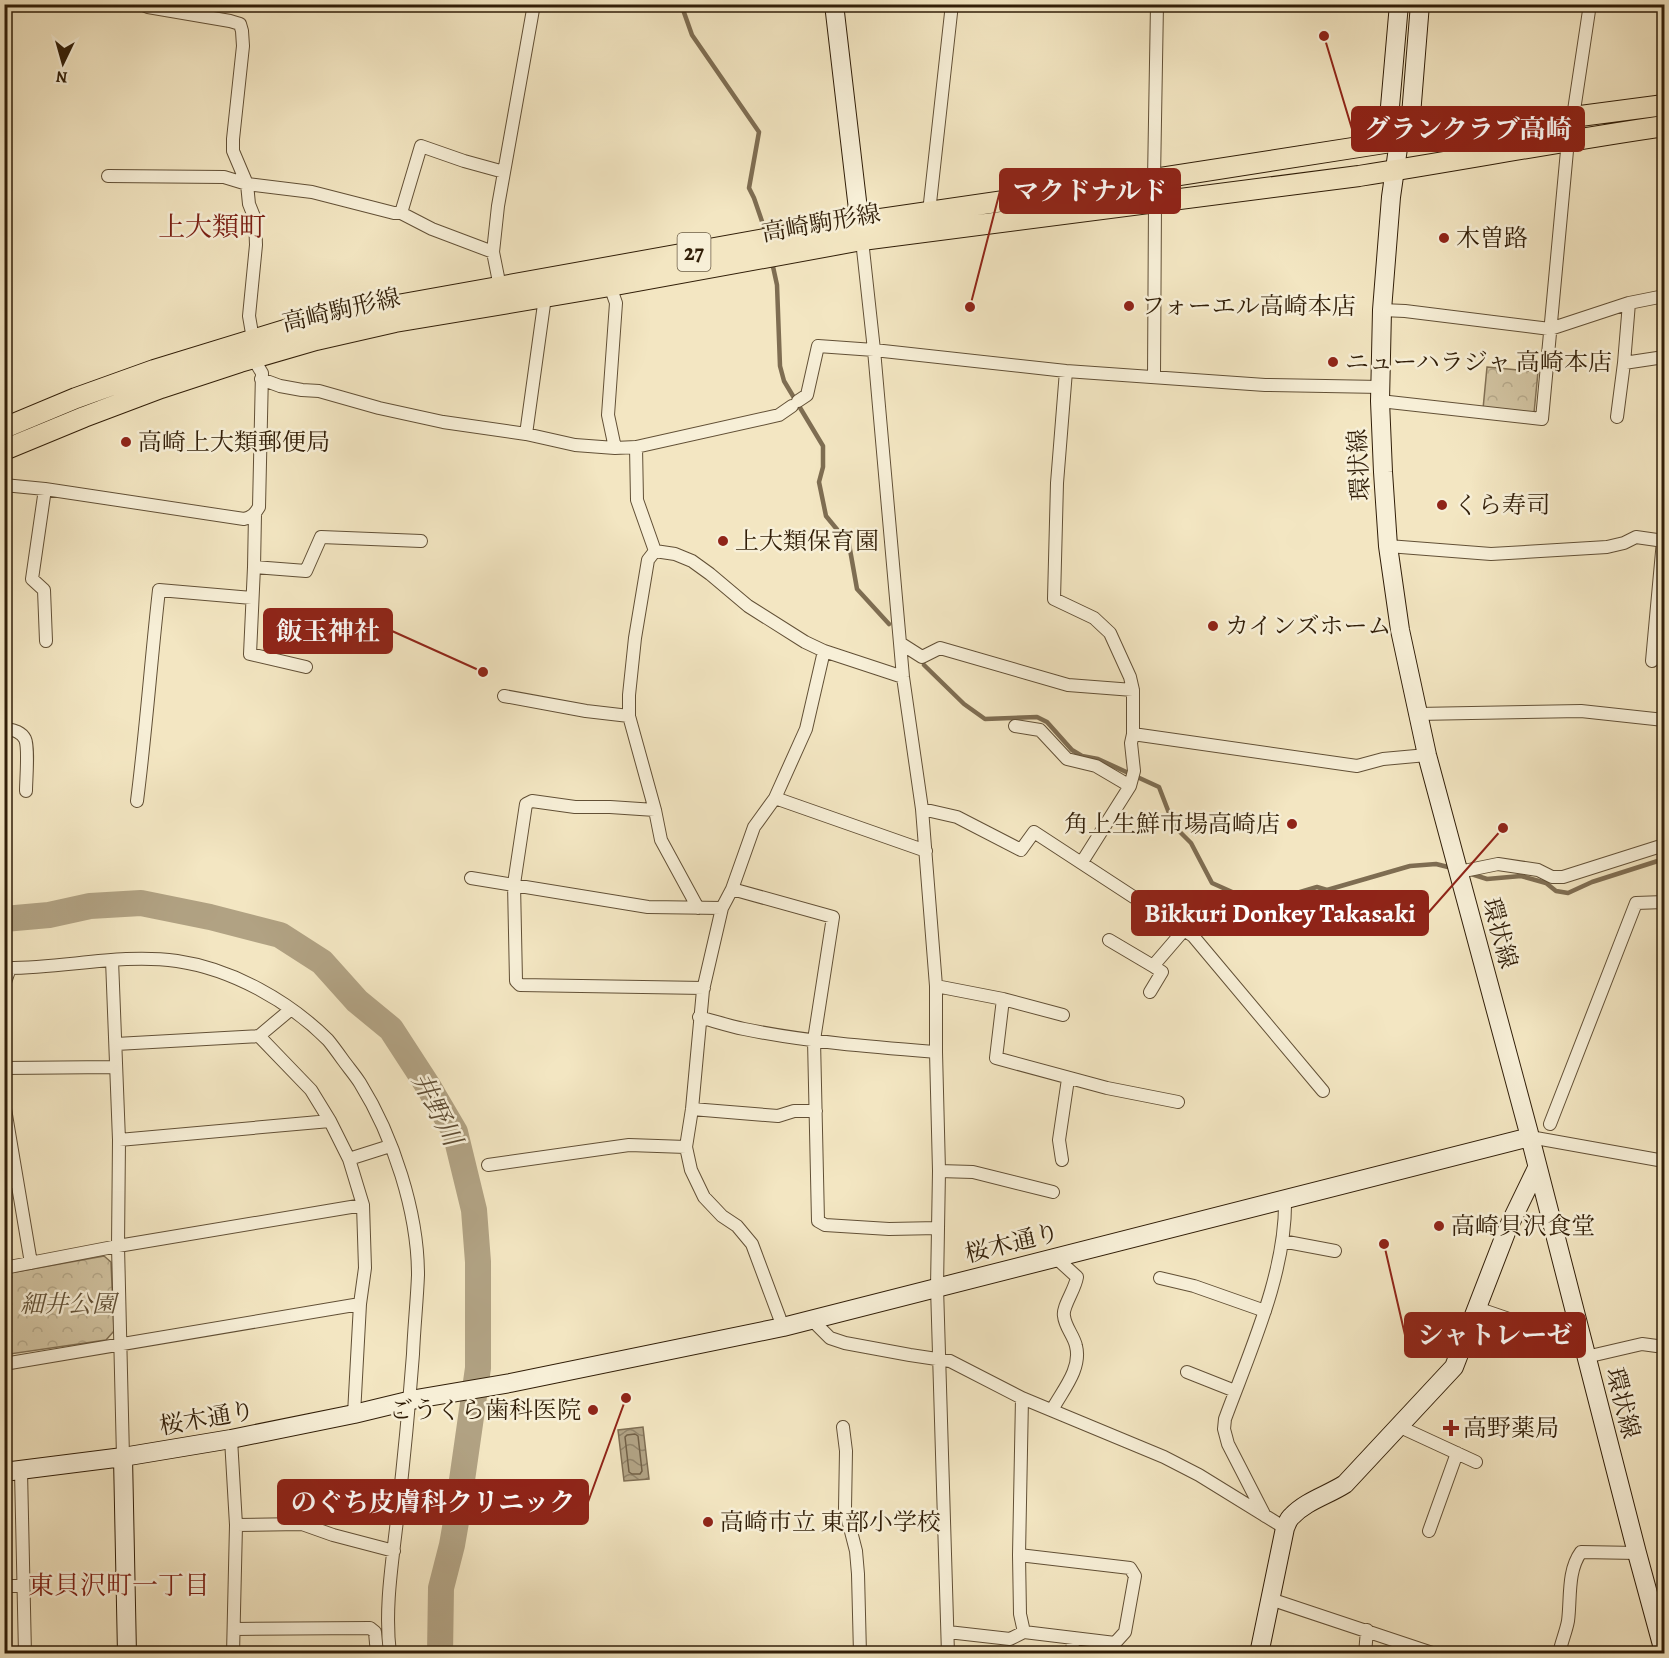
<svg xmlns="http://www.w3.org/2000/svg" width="1669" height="1658" font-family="Alegreya,'Noto Serif JP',serif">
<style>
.park{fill:url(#park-crowns);stroke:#827155;stroke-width:1.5}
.water{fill:url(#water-waves);stroke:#7e6d52;stroke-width:1.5}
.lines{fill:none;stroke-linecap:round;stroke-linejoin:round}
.shore{stroke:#716046;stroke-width:1.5}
.stream{stroke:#7e6d52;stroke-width:4.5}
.river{stroke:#b1a283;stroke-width:26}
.street-casing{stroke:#625036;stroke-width:14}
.secondary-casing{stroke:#311e08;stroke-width:20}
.primary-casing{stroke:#311e08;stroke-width:22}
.street{stroke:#f7efd7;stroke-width:12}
.secondary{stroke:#f7efd7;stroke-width:18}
.primary{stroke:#f3e6c2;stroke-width:20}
.poi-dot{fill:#8f2418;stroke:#f7efd7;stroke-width:2}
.labels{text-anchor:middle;stroke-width:5;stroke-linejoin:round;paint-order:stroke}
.shield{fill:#f7efd7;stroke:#6c5d46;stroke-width:1.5}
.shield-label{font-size:22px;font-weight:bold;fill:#311e08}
.street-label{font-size:24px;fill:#311e08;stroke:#f7efd7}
.poi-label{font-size:24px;fill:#311e08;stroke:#f7efd7;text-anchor:start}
.park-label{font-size:24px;font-style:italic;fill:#615036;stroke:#f7efd7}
.water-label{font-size:26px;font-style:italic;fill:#5e4c33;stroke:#f7efd7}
.neighbourhood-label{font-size:26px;fill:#7a1f14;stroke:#f7efd7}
.quarter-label{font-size:27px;fill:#7a1f14;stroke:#f7efd7}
.leader{fill:none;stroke:#8f2418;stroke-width:2}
.callout-dot{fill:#8f2418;stroke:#f7efd7;stroke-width:2}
.callout{fill:#8f2418;stroke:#8f2418;stroke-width:2}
.callout-label{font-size:26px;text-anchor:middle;font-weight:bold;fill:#fff}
</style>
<defs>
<pattern id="park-crowns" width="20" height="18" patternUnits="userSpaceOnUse" patternTransform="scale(1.5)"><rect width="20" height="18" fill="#d2c4a2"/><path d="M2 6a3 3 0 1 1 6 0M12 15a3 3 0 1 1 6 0" fill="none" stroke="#b5a88a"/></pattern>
<pattern id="water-waves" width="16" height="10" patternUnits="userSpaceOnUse" patternTransform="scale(1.5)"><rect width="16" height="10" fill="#b1a283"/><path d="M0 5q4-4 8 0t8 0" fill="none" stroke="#918369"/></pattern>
</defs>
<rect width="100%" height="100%" fill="#f3e6c2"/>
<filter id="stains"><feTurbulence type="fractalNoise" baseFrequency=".00333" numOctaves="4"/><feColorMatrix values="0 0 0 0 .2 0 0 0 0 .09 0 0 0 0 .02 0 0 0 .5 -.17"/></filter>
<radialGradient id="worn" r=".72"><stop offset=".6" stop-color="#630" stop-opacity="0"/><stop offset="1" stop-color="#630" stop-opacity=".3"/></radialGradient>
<path class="park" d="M 1487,367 L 1538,372 L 1534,413 L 1483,409 Z
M 104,1256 L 111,1262 L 114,1331 L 106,1340 L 10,1354 L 5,1308 L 4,1274 Z"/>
<path class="water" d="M 643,1427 L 649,1479 L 624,1481 L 618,1430 Z"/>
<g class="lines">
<path class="shore" d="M 635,1434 L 638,1436 L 642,1471 L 640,1474 L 632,1474 L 629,1472 L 625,1437 L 627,1435 Z"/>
<path class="stream" d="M 681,4 L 692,35 L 759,132 L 749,188 L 754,198 L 766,233
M 772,262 L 777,285 L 780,366 L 784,381 L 823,446 L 823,467 L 819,482 L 826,516 L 849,544 L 857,589 L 889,624
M 924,665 L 964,704 L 985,719 L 1037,717 L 1047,722 L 1072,750 L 1082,756 L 1098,759 L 1159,787 L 1174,826 L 1191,843 L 1212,883 L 1259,904 L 1317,887 L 1327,890 L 1410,866 L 1436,864 L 1452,868
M 1468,873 L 1487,879 L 1521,876 L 1546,883 L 1556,891 L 1568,893 L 1592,882 L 1664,859"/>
<path class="river" d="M 4,919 L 49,915 L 90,906 L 141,903 L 210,917 L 280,935 L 322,962 L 357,1001 L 391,1029 L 428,1086 L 455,1132 L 474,1210 L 478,1262 L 478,1368 L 456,1522 L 452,1545 L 441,1588 L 440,1654"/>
<defs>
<path id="street" d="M 1573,117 L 1590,4
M 108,176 L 224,177 L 247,184 L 312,192 L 394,213 L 401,213 L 421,146 L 464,161 L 504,172
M 1154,179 L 1157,4
M 929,212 L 952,4
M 401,213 L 432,229 L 493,252
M 862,240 L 874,350 L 903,677 L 922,809 L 936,986 L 936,1052 L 939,1171 L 937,1287 L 948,1654
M 610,286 L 616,303 L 608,415 L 615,448
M 500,287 L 493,252 L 498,206 L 534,4
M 1382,310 L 1405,311 L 1550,329 L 1629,303 L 1664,296
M 1624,363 L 1664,357
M 1066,371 L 1057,483 L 1054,599 L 1094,618 L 1110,633 L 1130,677 L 1133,690 L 1133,734 L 1131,743 L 1134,771 L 1130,786 L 1082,862
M 1154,377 L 1155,203
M 261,379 L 280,386 L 302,390 L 319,391 L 379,408 L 443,422 L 526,434 L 575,445 L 615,448 L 636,447 L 779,415 L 792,406
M 798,401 L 807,395 L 818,346 L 874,350 L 1066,371 L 1265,385 L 1381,387
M 1380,401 L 1542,419 L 1568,140
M 1617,417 L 1624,363 L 1629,303
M 526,434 L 545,297
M 636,447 L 637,500 L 655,551
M 4,485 L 45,489 L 244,519 C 252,517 255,514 259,507 L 262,373 L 253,358 L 253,339 L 249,316 L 256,245 L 255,219 L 249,204 L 247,184 L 233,151 L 233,139 L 243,46 L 242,31 L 240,24 L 230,21 L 148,7 L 141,4
M 45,489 L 32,579 L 44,590 L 46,641
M 255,514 L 254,567 L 250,654 L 306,667
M 1388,546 L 1491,554 L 1607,547 L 1624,543 L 1636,537 L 1664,541
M 655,551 L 648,560 L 635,638 L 629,695 L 629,716 L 655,810 L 661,840 L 698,908
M 655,551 L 675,554 L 692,561 L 710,574 L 748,606 L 805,642 L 824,651 L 903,677
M 254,567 L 306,571 L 321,537 L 421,541
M 900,643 L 922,657 L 940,648 L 1068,685 L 1133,690
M 1652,661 L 1663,541
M 504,696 L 586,711 L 629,716
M 1417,714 L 1581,711 L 1664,720
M 1015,726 L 1040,730 L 1067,759 L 1096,766 L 1130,786
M 4,728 C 12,730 21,731 25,739 C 29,747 26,780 26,791
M 1133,734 L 1357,766 L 1383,759 L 1427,755
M 775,798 L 926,851
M 137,801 C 146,731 151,660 159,590 L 252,598
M 922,809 L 957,817 L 1021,850 L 1034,832 L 1184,930 L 1193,936 L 1323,1091
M 655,810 L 610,807 L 575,807 L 532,801 L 526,804 L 514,884 L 516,981 L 520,985 L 704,988
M 1459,872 L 1498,864 L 1538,870 L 1552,877 L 1563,877 L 1664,845
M 471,878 L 648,907 L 722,908
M 732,889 L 833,917 L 814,1040 L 818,1221 L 825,1225 L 889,1229 L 938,1228
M 1109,940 L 1153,966
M 112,960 L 119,1140 L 118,1246 L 123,1457
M 4,968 C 62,969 119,953 177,961 C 232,969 289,1001 328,1040 C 333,1046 338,1053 343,1060 C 348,1067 355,1075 360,1083 C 393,1136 418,1212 418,1275 C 417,1301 414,1328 413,1354 C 409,1406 404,1459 398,1511 C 393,1559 384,1606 390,1654
M 4,985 L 10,968
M 936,986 L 1003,999 L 996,1058 L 1107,1088 L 1178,1102
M 1150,992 L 1162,972 L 1153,966 L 1184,930
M 1003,999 L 1063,1015
M 699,1017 C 714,1021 729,1026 744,1029 C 807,1042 872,1047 936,1052
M 259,1036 L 290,1010
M 116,1044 L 259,1036 L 311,1090 L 330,1121 L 349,1159 L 363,1205 L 365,1268 L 360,1304 L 354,1414
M 4,1068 L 115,1067
M 4,1103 L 31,1263
M 692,1109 L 778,1116 L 794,1111 L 816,1111
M 1550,1124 L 1636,903 L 1664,902
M 1530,1137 L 1664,1161
M 119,1140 L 330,1121
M 349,1159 L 390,1146
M 1062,1160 L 1059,1140 L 1068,1079
M 488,1165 L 629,1145 L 686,1147
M 939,1171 L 973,1172 L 1053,1192
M 4,1182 L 17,1182
M 1282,1241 L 1335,1251
M 4,1268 L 118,1246 L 363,1205
M 1160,1278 L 1194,1286 L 1265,1311
M 1477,1308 L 1584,1345
M 812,1320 L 830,1338 L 845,1343 L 910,1355 L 950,1361 L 1022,1398 L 1164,1457 L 1199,1475 L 1285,1528
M 783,1327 L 752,1244 L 737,1226 L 722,1216 L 704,1197 L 691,1170 L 686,1147 L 692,1109 L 703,990 L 722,908 L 732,889 L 754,827 L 775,798 L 806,729 L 824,651
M 1586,1357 L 1642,1344 L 1664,1347
M 4,1364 L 360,1304
M 1187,1372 L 1235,1391
M 1052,1410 C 1062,1391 1082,1369 1076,1346 C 1074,1336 1065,1327 1064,1316 C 1062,1307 1075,1290 1077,1277 L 1055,1257
M 1398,1426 L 1476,1462
M 843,1427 L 846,1451 L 845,1508 L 856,1551 L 858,1574 L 860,1654
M 231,1439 L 236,1525 L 233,1654
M 21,1471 L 25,1654
M 1265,1516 L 1228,1444 L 1224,1429 L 1225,1419 C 1250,1351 1287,1271 1285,1198
M 236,1525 L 302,1524 L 333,1535 L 394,1551
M 1429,1531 L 1457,1453
M 1019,1555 L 1022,1398
M 4,1586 L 23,1586
M 1270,1599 L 1435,1654
M 234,1629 L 370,1628 L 375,1632 L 377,1654
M 948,1632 L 1010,1639 L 1024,1632 L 1115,1643 L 1125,1632 L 1135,1576 L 1130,1568 L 1019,1555 L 1020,1614 L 1024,1632
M 1071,1654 L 1074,1638
M 1365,1654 L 1367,1630
M 1559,1654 C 1561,1643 1566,1632 1568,1621 C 1571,1599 1567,1571 1581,1552 L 1637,1553"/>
<path id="secondary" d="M 834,4 L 861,235
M 1399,4 L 1389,118 L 1399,141
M 1420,4 L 1411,115 L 1399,141 L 1391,197 L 1382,310 L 1380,401 L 1383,472 L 1388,546 L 1400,630 L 1427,755 L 1530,1137 L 1637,1553 L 1664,1652
M 123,1457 L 127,1654
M 4,1472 L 123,1457 L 231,1439 L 354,1414 L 416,1399 L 510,1383 L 783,1327 L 1530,1137
M 1259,1654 L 1285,1528 C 1287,1524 1288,1519 1292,1516 C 1306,1501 1328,1495 1345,1484 L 1454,1367 L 1507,1230 L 1537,1168"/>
<path id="primary" d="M 4,428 L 76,398 L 154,370 L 311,322 L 392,306 L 860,222 L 1154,179 L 1436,135 L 1664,105
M 4,450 L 84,417 L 161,388 L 240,362 L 316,340 L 395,322 L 610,286 L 862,240 L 1359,176 C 1461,160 1562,141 1664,126"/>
</defs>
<use href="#street" class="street-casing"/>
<use href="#secondary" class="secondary-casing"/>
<use href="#primary" class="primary-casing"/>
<use href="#street" class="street"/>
<use href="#secondary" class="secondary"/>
<use href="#primary" class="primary"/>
</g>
<g class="poi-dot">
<circle cx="1444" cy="238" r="6"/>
<circle cx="1129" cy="306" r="6"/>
<circle cx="1333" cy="362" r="6"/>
<circle cx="126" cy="442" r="6"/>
<circle cx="1442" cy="505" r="6"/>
<circle cx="723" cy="541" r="6"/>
<circle cx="1213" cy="626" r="6"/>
<circle cx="1292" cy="824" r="6"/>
<circle cx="1439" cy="1226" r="6"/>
<circle cx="593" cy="1410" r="6"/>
<path d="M1448 1419h6v6h6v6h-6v6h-6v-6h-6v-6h6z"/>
<circle cx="708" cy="1522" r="6"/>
</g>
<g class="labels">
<rect class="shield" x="677.5" y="233" width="33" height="38" rx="4.5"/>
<g class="shield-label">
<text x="694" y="260">27</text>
</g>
<g class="street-label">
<text transform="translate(821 223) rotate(-10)" y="8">高崎駒形線</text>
<text transform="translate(341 310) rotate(-13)" y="8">高崎駒形線</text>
<text transform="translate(1359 465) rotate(-93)" y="8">環状線</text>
<text transform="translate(1500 933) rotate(75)" y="8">環状線</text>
<text transform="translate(1012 1243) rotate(-14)" y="8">桜木通り</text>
<text transform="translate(1623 1403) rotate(76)" y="8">環状線</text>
<text transform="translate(207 1418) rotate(-10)" y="8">桜木通り</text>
</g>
<g class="poi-label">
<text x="1456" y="246">木曽路</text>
<text x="1141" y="314">フォーエル高崎本店</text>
<text x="1345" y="370">ニューハラジャ 高崎本店</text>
<text x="138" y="450">高崎上大類郵便局</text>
<text x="1454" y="513">くら寿司</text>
<text x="735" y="549">上大類保育園</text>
<text x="1225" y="634">カインズホーム</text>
<text x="1280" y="832" text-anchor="end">角上生鮮市場高崎店</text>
<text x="1451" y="1234">高崎貝沢食堂</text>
<text x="581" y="1418" text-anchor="end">ごうくら歯科医院</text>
<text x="1463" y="1436">高野薬局</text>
<text x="720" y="1530">高崎市立 東部小学校</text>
</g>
<g class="park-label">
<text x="68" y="1312">細井公園</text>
</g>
<g class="water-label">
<text transform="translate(437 1109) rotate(63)" y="9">井野川</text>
</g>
<g class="neighbourhood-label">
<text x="119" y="1594">東貝沢町一丁目</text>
</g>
<g class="quarter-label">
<text x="212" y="236">上大類町</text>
</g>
</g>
<path class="leader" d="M1324 36L1352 129M970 307L1000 191M483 672L392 631M1503 828L1428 913M1384 1244L1405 1335M626 1398L588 1502"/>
<g class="callout-dot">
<circle cx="1324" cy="36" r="6"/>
<circle cx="970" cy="307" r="6"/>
<circle cx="483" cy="672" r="6"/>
<circle cx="1503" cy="828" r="6"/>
<circle cx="1384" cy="1244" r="6"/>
<circle cx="626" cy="1398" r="6"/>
</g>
<g class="callout">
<rect x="1352" y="107" width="232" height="44" rx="6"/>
<rect x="1000" y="169" width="180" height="44" rx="6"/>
<rect x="264" y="609" width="128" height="44" rx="6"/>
<rect x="1132" y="891" width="296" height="44" rx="6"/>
<rect x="1405" y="1313" width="180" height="44" rx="6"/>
<rect x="278" y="1480" width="310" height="44" rx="6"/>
</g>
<g class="callout-label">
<text x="1468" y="138">グランクラブ高崎</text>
<text x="1090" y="200">マクドナルド</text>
<text x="328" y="640">飯玉神社</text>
<text x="1280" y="922">Bikkuri Donkey Takasaki</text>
<text x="1495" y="1344">シャトレーゼ</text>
<text x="433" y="1511">のぐち皮膚科クリニック</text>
</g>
<rect width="1669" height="1658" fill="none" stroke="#f3e6c2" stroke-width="24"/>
<rect x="6" y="6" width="1657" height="1646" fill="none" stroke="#311e08" stroke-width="3"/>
<rect x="12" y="12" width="1645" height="1634" fill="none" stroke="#311e08" stroke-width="1.5"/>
<g transform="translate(63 63) rotate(185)" stroke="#f7efd7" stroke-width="4.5" paint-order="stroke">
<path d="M0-4.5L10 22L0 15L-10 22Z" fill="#311e08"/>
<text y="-9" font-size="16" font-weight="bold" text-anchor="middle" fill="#311e08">N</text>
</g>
<rect width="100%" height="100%" filter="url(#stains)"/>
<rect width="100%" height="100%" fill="url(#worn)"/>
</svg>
